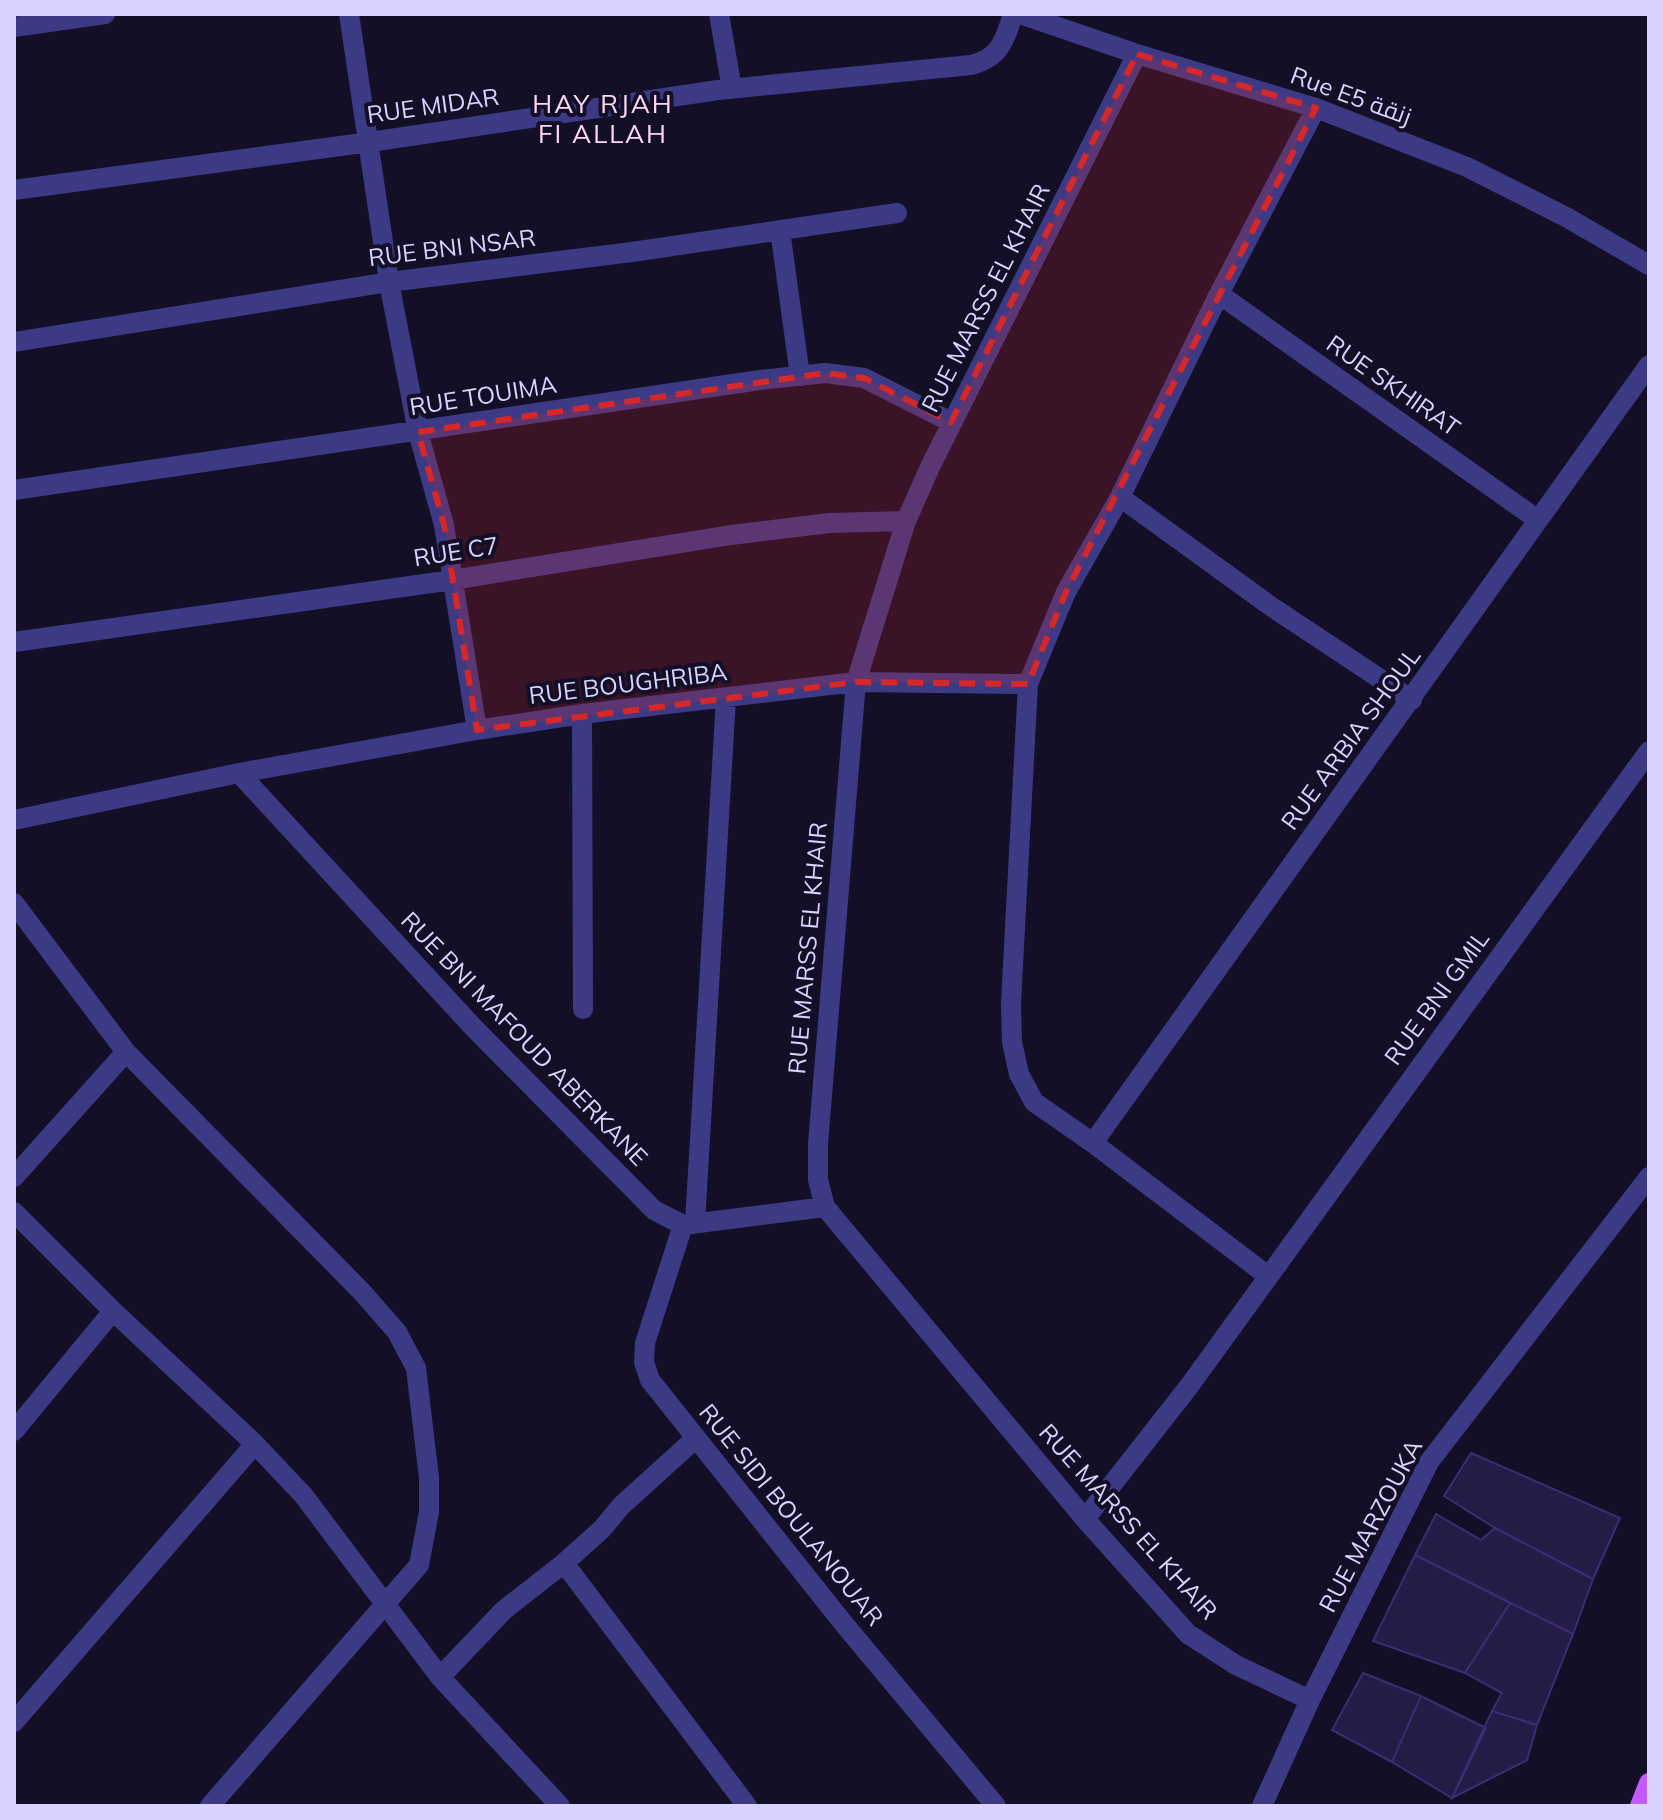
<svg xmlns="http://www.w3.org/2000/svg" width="1663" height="1820" font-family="Mulish,Cairo,sans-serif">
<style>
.building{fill:#241b47;stroke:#3b2d73;stroke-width:2}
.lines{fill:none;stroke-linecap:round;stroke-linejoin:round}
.minor{stroke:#3d3a85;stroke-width:20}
.major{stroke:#c25bff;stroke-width:20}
.marked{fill:#d62828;fill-opacity:0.2;stroke:#d62828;stroke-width:6;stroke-dasharray:16 10;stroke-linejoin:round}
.labels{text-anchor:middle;stroke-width:8;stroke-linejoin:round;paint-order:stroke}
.street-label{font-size:24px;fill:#d9d4ff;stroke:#130f26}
.neighbourhood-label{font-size:26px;letter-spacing:2px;fill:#ffd6f0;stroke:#130f26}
</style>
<rect width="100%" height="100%" fill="#130f26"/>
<path class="building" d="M 1471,1453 L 1620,1518 L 1593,1579 L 1495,1528 L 1444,1496 Z
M 1436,1514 L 1481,1540 L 1495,1528 L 1593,1579 L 1573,1634 L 1415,1555 Z
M 1415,1555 L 1510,1603 L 1465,1673 L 1373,1641 Z
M 1510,1603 L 1573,1634 L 1537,1725 L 1492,1711 L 1502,1693 L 1465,1673 Z
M 1363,1673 L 1421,1696 L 1392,1762 L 1332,1730 Z
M 1421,1696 L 1486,1728 L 1452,1798 L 1392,1762 Z
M 1492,1711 L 1537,1725 L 1527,1760 L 1452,1798 Z"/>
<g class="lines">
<path class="minor" d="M 349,14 L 389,282 L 418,432 L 444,525 L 477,730
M 719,14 L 732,89
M 1020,14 L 1137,54 L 1316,108 L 1467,167 L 1566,217 L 1649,265
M 14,27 L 105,14
M 1137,54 L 930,467 L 906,521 L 856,682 L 818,1144 L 818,1180 L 825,1207 L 1085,1519 L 1188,1634 L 1236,1665 L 1310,1700
M 14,190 L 370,142 L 718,90 L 971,65 C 1000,58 1005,40 1013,14
M 780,230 L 800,376
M 1219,294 L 1538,520
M 14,342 L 389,282 L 632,252 L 897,213
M 14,490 L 760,380 L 825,373 L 864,378 L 951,422
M 1120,497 L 1269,605 L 1412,700
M 14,642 L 452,580 L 731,535 L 829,523 L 906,521
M 582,714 L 583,1009
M 239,773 L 473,1027 L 654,1210 L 683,1225 L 825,1207
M 14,820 L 239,773 L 477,730 L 582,714 L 856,682 L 1028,684
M 14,903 L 126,1052 L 362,1292 L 397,1332 L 416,1368 L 429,1478 L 429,1512 L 419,1565 L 210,1806
M 1093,1143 L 1649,365
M 14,1177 L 126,1052
M 14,1212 L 113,1311 L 255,1444 L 304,1496 L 440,1677 L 560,1806
M 695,1223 L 726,698
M 683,1225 L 645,1343 L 644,1362 L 650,1380 L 844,1624 L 996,1806
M 1268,1276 L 1093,1143 L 1034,1102 L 1019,1074 L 1012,1042 L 1011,1003 L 1028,684 L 1066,592 L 1120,497 L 1219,294 L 1316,108
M 14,1431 L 113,1311
M 1085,1519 L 1190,1385 L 1649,751
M 564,1563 L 747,1806
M 440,1677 L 504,1610 L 564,1563 L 602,1529 L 621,1506 L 696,1438
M 14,1722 L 255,1444
M 1262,1806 L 1310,1700 L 1429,1462 L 1649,1177"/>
<path class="major" d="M 1640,1806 L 1649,1783"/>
</g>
<path class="marked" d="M 1137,54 L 1316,108 L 1066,592 L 1028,684 L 856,682 L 477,730 L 444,525 L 418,432 L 825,373 L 864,378 L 951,422 Z"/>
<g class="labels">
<g class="street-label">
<text transform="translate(1351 96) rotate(20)" y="8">Rue E5 زنقة</text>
<text transform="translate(433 106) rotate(-8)" y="8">RUE MIDAR</text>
<text transform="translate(452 248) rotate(-7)" y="8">RUE BNI NSAR</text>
<text transform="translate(986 298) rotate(-63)" y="8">RUE MARSS EL KHAIR</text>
<text transform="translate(1393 386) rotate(35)" y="8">RUE SKHIRAT</text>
<text transform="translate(483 396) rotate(-9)" y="8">RUE TOUIMA</text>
<text transform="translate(456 552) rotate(-9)" y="8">RUE C7</text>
<text transform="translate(628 684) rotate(-7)" y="8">RUE BOUGHRIBA</text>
<text transform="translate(1351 739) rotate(-54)" y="8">RUE ARBIA SHOUL</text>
<text transform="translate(808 948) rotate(-85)" y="8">RUE MARSS EL KHAIR</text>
<text transform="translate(1437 998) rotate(-54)" y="8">RUE BNI GMIL</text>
<text transform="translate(524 1039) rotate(46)" y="8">RUE BNI MAFOUD ABERKANE</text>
<text transform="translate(791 1515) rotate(51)" y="8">RUE SIDI BOULANOUAR</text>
<text transform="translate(1128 1522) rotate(48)" y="8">RUE MARSS EL KHAIR</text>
<text transform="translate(1371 1526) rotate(-62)" y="8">RUE MARZOUKA</text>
</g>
<g class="neighbourhood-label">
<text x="603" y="113">HAY RJAH<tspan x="603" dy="30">FI ALLAH</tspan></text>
</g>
</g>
<rect width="1663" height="1820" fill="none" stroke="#d9d4ff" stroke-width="32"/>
</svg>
